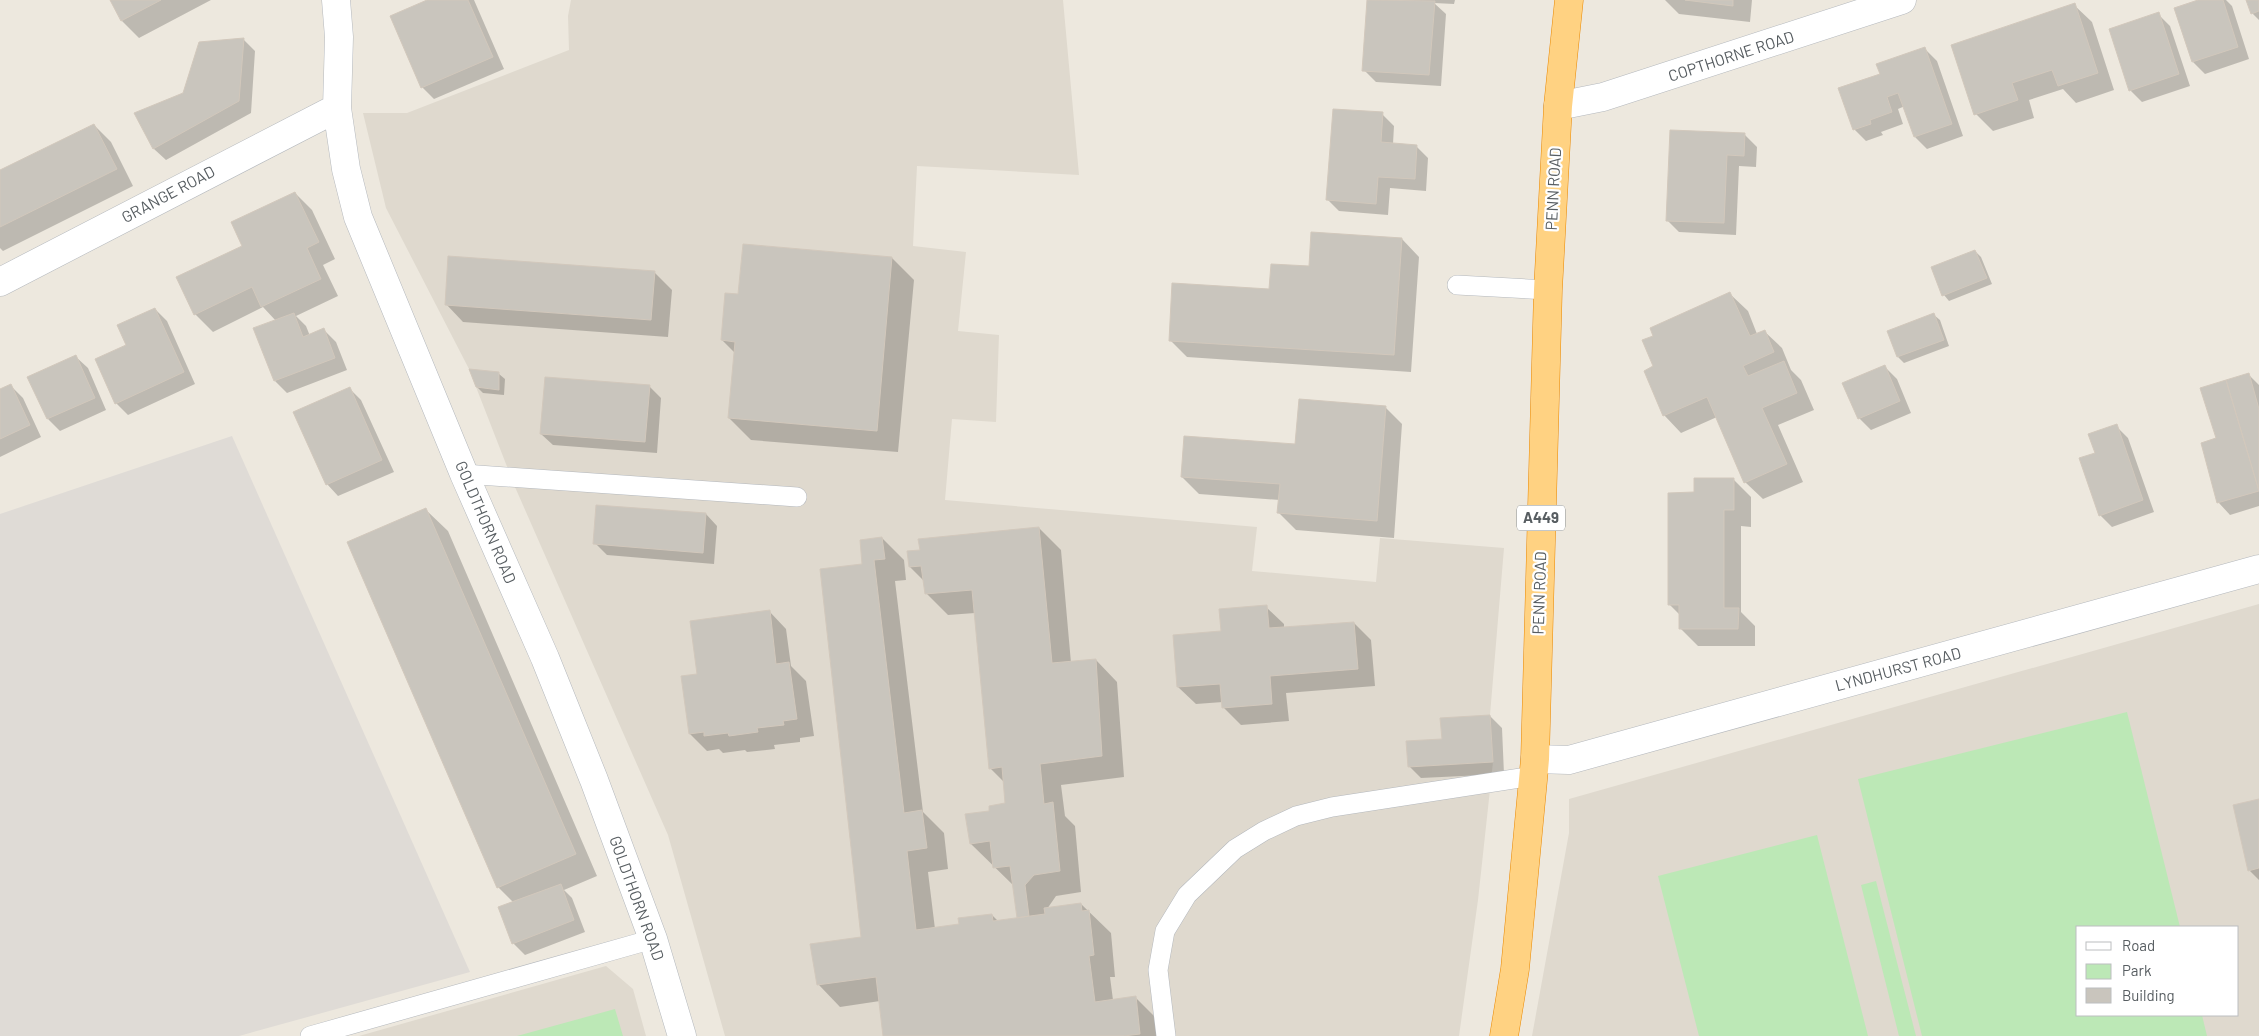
<svg xmlns="http://www.w3.org/2000/svg" width="2259" height="1036" font-family="Barlow,sans-serif">
<style>
.industrial{fill:#dfdbd6}
.education{fill:#dfd9ce;fill-rule:evenodd}
.green{fill:#bce8b6}
.shadow{fill:#0003}
.building{fill:#c9c5bd;stroke:#d2c8bc}
.lines{fill:none;stroke-linecap:round;stroke-linejoin:round}
.lane-casing{stroke:#b4b8bd;stroke-width:20}
.street-casing{stroke:#b4b8bd;stroke-width:29}
.highway-casing{stroke:#ea8800;stroke-width:29}
.lane{stroke:#fff;stroke-width:19}
.street{stroke:#fff;stroke-width:28}
.highway{stroke:#ffd282;stroke-width:28}
.labels{text-anchor:middle;stroke-width:4.5;stroke-linejoin:round;paint-order:stroke}
.shield{fill:#fff;stroke:#898e90;stroke-width:1}
.shield-label{font-size:15px;font-weight:bold;fill:#575d61}
.street-label{font-size:16px;fill:#575d61;stroke:#fff}
</style>
<rect width="100%" height="100%" fill="#ede8de"/>
<path class="industrial" d="M 232,436 L 470,972 L 239,1036 L 0,1036 L 0,514 Z"/>
<path class="education" d="M 571,0 L 1063,0 L 1079,175 L 917,166 L 913,246 L 966,252 L 958,331 L 999,335 L 996,422 L 952,419 L 945,500 L 1257,527 L 1252,571 L 1376,582 L 1380,538 L 1504,548 L 1490,715 L 1493,762 L 1478,900 L 1459,1036 L 725,1036 L 668,835 L 515,487 L 469,369 L 386,208 L 363,113 L 407,113 L 569,50 L 568,16 Z
M 2259,604 L 2259,1036 L 1532,1036 L 1569,833 L 1569,799 ZM 2078,927 L 2238,927 L 2238,1015 L 2078,1015 Z
M 606,966 L 633,989 L 646,1036 L 359,1036 Z"/>
<path class="green" d="M 2127,712 L 2180,927 L 2078,927 L 2078,1015 L 2202,1015 L 2207,1036 L 1922,1036 L 1858,779 Z
M 1817,835 L 1868,1036 L 1699,1036 L 1658,876 Z
M 1876,881 L 1916,1036 L 1899,1036 L 1861,885 Z
M 615,1009 L 623,1036 L 517,1036 Z"/>
<path class="shadow" d="M 111,0 L 211,0 L 139,38 L 122,21 Z
M 430,0 L 474,0 L 504,69 L 434,99 L 422,87 Z
M 1369,0 L 1455,0 L 1454,4 L 1434,3 L 1446,14 L 1441,86 L 1376,82 L 1364,70 Z
M 1665,0 L 1752,0 L 1750,22 L 1679,14 Z
M 2202,0 L 2226,0 L 2232,6 L 2249,59 L 2205,74 L 2193,62 Z
M 2247,0 L 2259,0 L 2259,20 L 2252,13 Z
M 2074,5 L 2092,22 L 2114,90 L 2076,103 L 2063,89 L 2029,100 L 2034,118 L 1993,131 L 1976,114 Z
M 2158,14 L 2170,26 L 2190,86 L 2142,102 L 2130,90 Z
M 243,39 L 255,51 L 251,113 L 166,160 L 154,149 L 136,114 L 184,94 Z
M 1925,49 L 1937,61 L 1963,136 L 1927,149 L 1915,137 L 1905,106 L 1898,109 L 1903,124 L 1881,132 L 1883,135 L 1866,141 L 1854,129 L 1881,75 Z
M 1382,114 L 1394,126 L 1393,144 L 1416,146 L 1428,158 L 1426,191 L 1390,188 L 1388,215 L 1339,211 L 1327,199 Z
M 94,125 L 111,142 L 133,186 L 3,251 L 0,248 L 0,172 Z
M 1745,135 L 1757,147 L 1756,167 L 1739,166 L 1736,235 L 1679,232 L 1667,220 Z
M 295,193 L 312,210 L 335,259 L 323,265 L 338,296 L 296,316 L 306,326 L 310,336 L 324,330 L 336,342 L 347,370 L 287,393 L 275,381 L 276,321 L 263,307 L 213,332 L 195,314 L 178,278 L 244,247 Z
M 1402,239 L 1419,257 L 1411,372 L 1187,357 L 1170,340 L 1271,291 L 1310,267 Z
M 1975,251 L 1981,257 L 1992,284 L 1949,301 L 1944,295 Z
M 892,258 L 914,280 L 898,452 L 751,440 L 729,418 L 735,353 L 722,340 L 739,296 Z
M 654,272 L 672,290 L 668,337 L 463,322 L 446,304 Z
M 1730,294 L 1748,311 L 1757,334 L 1764,331 L 1782,348 L 1791,370 L 1801,380 L 1814,410 L 1778,425 L 1803,482 L 1763,499 L 1745,482 L 1717,417 L 1681,433 L 1664,415 L 1655,367 Z
M 155,309 L 167,321 L 195,384 L 128,415 L 116,403 Z
M 1934,315 L 1940,320 L 1949,346 L 1904,363 L 1898,357 L 1889,332 Z
M 76,357 L 88,368 L 106,410 L 60,431 L 48,419 L 29,378 Z
M 1885,367 L 1897,379 L 1911,413 L 1871,430 L 1859,418 Z
M 499,374 L 505,379 L 504,395 L 483,393 L 477,387 Z
M 2248,374 L 2259,385 L 2259,506 L 2230,515 L 2219,503 L 2202,444 L 2217,439 Z
M 11,386 L 23,398 L 41,437 L 0,457 L 0,391 Z
M 649,386 L 661,398 L 657,453 L 553,445 L 541,434 Z
M 349,388 L 361,400 L 394,472 L 338,496 L 327,484 Z
M 1385,407 L 1402,424 L 1394,538 L 1296,530 L 1279,513 L 1280,500 L 1199,494 L 1182,477 L 1296,445 Z
M 2116,426 L 2128,438 L 2154,512 L 2112,527 L 2100,515 L 2097,453 Z
M 1734,480 L 1751,497 L 1751,527 L 1741,526 L 1741,612 L 1755,626 L 1755,646 L 1698,646 L 1681,629 L 1681,616 L 1669,604 L 1696,493 Z
M 426,510 L 448,531 L 597,876 L 564,890 L 572,898 L 585,932 L 525,955 L 513,943 L 514,903 L 498,887 Z
M 706,514 L 717,526 L 714,564 L 607,555 L 595,543 Z
M 1039,528 L 1061,550 L 1071,663 L 1096,660 L 1117,682 L 1124,777 L 1061,785 L 1065,816 L 1075,826 L 1081,892 L 1056,896 L 1047,909 L 1081,904 L 1111,933 L 1115,977 L 1110,977 L 1113,1000 L 1135,997 L 1157,1019 L 1159,1036 L 884,1036 L 880,1001 L 840,1007 L 819,985 L 812,945 L 862,938 L 864,565 L 882,538 L 904,560 L 906,580 L 895,581 L 923,812 L 944,833 L 948,869 L 928,872 L 935,929 L 961,925 L 992,915 L 998,921 L 1018,919 L 1014,886 L 971,844 L 967,815 L 991,812 L 1006,804 L 1004,782 L 990,768 L 975,613 L 948,615 L 926,593 L 924,581 L 910,567 Z
M 1266,607 L 1284,624 L 1284,628 L 1354,623 L 1371,640 L 1375,686 L 1286,693 L 1289,721 L 1241,725 L 1223,707 L 1223,702 L 1196,704 L 1178,687 L 1222,632 Z
M 769,611 L 786,629 L 791,666 L 806,681 L 814,736 L 800,738 L 800,742 L 774,745 L 775,749 L 747,752 L 745,750 L 723,753 L 719,749 L 707,751 L 690,734 L 698,675 Z
M 1490,716 L 1502,728 L 1504,774 L 1421,778 L 1409,766 L 1443,740 Z
M 2259,801 L 2259,880 L 2249,870 Z"/>
<path class="building" d="M 110,0 L 161,0 L 121,21 Z
M 427,0 L 468,0 L 493,57 L 421,88 L 390,16 Z
M 1367,0 L 1435,1 L 1429,75 L 1362,71 Z
M 1685,0 L 1733,0 L 1733,6 Z
M 2198,0 L 2223,0 L 2238,47 L 2192,62 L 2174,8 Z
M 2246,0 L 2259,0 L 2259,11 L 2251,14 Z
M 2075,3 L 2098,73 L 2058,86 L 2052,70 L 2012,83 L 2018,100 L 1974,115 L 1951,45 Z
M 2159,12 L 2179,74 L 2129,91 L 2109,29 Z
M 244,38 L 239,101 L 153,149 L 134,113 L 183,93 L 199,42 Z
M 1925,47 L 1952,124 L 1914,137 L 1898,93 L 1887,97 L 1892,112 L 1870,120 L 1871,124 L 1853,130 L 1838,88 L 1880,74 L 1876,64 Z
M 1333,109 L 1383,112 L 1381,142 L 1417,145 L 1415,179 L 1378,177 L 1376,204 L 1326,200 Z
M 94,124 L 117,169 L 0,227 L 0,170 Z
M 1670,130 L 1745,133 L 1744,156 L 1727,155 L 1724,223 L 1666,221 Z
M 295,192 L 319,242 L 307,248 L 321,279 L 261,307 L 252,287 L 194,315 L 176,277 L 242,246 L 231,222 Z
M 1311,232 L 1402,238 L 1394,355 L 1169,341 L 1172,283 L 1269,289 L 1271,264 L 1309,266 Z
M 743,244 L 892,257 L 877,431 L 728,418 L 735,342 L 721,340 L 725,293 L 738,294 Z
M 1975,250 L 1987,278 L 1942,296 L 1931,267 Z
M 448,256 L 655,271 L 651,320 L 445,305 Z
M 1730,292 L 1750,336 L 1765,330 L 1774,352 L 1743,366 L 1748,376 L 1784,361 L 1797,393 L 1762,408 L 1787,464 L 1744,483 L 1707,397 L 1663,416 L 1644,371 L 1653,366 L 1642,340 L 1653,336 L 1650,328 Z
M 155,308 L 184,372 L 115,404 L 95,359 L 126,345 L 117,325 Z
M 294,313 L 303,337 L 324,328 L 335,358 L 274,381 L 253,328 Z
M 1934,313 L 1944,340 L 1897,357 L 1887,331 Z
M 76,355 L 95,398 L 47,419 L 27,377 Z
M 1885,365 L 1900,401 L 1858,419 L 1842,383 Z
M 469,369 L 499,372 L 499,390 L 476,387 Z
M 2249,373 L 2259,409 L 2259,491 L 2226,380 Z
M 545,377 L 650,385 L 645,442 L 540,434 Z
M 2226,380 L 2259,491 L 2217,503 L 2201,443 L 2216,438 L 2200,388 Z
M 11,384 L 30,425 L 0,439 L 0,389 Z
M 350,387 L 382,460 L 326,485 L 293,412 Z
M 1299,399 L 1386,406 L 1377,521 L 1277,513 L 1280,484 L 1181,477 L 1184,436 L 1295,444 Z
M 2117,424 L 2143,500 L 2099,516 L 2079,458 L 2095,453 L 2088,434 Z
M 1694,478 L 1734,478 L 1734,510 L 1724,510 L 1724,608 L 1739,608 L 1738,629 L 1679,629 L 1679,605 L 1668,605 L 1668,493 L 1694,492 Z
M 596,505 L 706,513 L 703,553 L 593,544 Z
M 426,508 L 576,854 L 497,888 L 347,542 Z
M 1039,527 L 1052,663 L 1096,659 L 1102,756 L 1040,764 L 1044,804 L 1053,802 L 1060,871 L 1034,875 L 1025,885 L 1029,916 L 1017,918 L 1010,866 L 993,868 L 990,841 L 970,844 L 965,814 L 989,811 L 989,806 L 1005,803 L 1002,767 L 989,769 L 972,590 L 925,594 L 921,566 L 909,567 L 907,551 L 920,550 L 918,539 Z
M 882,537 L 885,559 L 874,560 L 904,813 L 922,810 L 927,848 L 907,851 L 916,930 L 959,924 L 958,918 L 992,914 L 993,921 L 1045,914 L 1044,908 L 1081,903 L 1082,911 L 1089,910 L 1094,955 L 1089,956 L 1095,1002 L 1136,996 L 1140,1034 L 1124,1036 L 883,1036 L 876,977 L 817,985 L 810,944 L 861,937 L 820,569 L 862,564 L 860,540 Z
M 1267,605 L 1269,628 L 1354,622 L 1358,669 L 1270,676 L 1272,704 L 1222,708 L 1220,684 L 1177,687 L 1173,635 L 1221,631 L 1219,609 Z
M 770,610 L 776,664 L 789,662 L 797,719 L 783,721 L 784,725 L 757,728 L 758,732 L 729,736 L 728,733 L 704,736 L 704,732 L 689,734 L 681,676 L 697,674 L 690,621 Z
M 1490,715 L 1493,762 L 1408,767 L 1406,741 L 1442,739 L 1440,718 Z
M 2259,799 L 2259,868 L 2248,871 L 2233,805 Z
M 561,884 L 574,920 L 512,944 L 498,907 Z"/>
<g class="lines">
<defs>
<path id="lane" d="M 1457,285 L 1548,290
M 464,474 L 797,497
M 310,1036 L 653,939
M 1166,1036 L 1158,970 L 1165,931 L 1187,895 L 1235,849 L 1264,831 L 1296,816 L 1332,807 L 1533,776"/>
<path id="street" d="M 336,0 L 339,37 L 337,108 L 346,169 L 358,217 L 464,474 L 545,658 L 594,780 L 653,939 L 682,1036
M 1558,106 L 1603,97 L 1902,0
M 0,282 L 337,108
M 1535,759 L 1569,760 L 2259,569"/>
<path id="highway" d="M 1504,1036 L 1515,969 L 1535,759 L 1548,290 L 1558,106 L 1569,0"/>
</defs>
<use href="#lane" class="lane-casing"/>
<use href="#street" class="street-casing"/>
<use href="#highway" class="highway-casing"/>
<use href="#lane" class="lane"/>
<use href="#street" class="street"/>
<use href="#highway" class="highway"/>
</g>
<g class="labels">
<rect class="shield" x="1517" y="505.5" width="48" height="25" rx="4"/>
<g class="shield-label">
<text x="1541" y="523">A449</text>
</g>
<g class="street-label">
<text transform="translate(1731 56) rotate(-18)" y="6">COPTHORNE ROAD</text>
<text transform="translate(1553 189) rotate(-87)" y="6">PENN ROAD</text>
<text transform="translate(168 194) rotate(-28)" y="6">GRANGE ROAD</text>
<text transform="translate(486 522) rotate(67)" y="6">GOLDTHORN ROAD</text>
<text transform="translate(1539 593) rotate(-88)" y="6">PENN ROAD</text>
<text transform="translate(1898 669) rotate(-15)" y="6">LYNDHURST ROAD</text>
<text transform="translate(637 898) rotate(70)" y="6">GOLDTHORN ROAD</text>
</g>
</g>
<rect x="2076" y="926" width="162" height="90" fill="#ffffff" stroke="#bcbec0"/>
<rect x="2086" y="942" width="25" height="8" fill="#ffffff" stroke="#bcbec0"/>
<text x="2122" y="951" font-size="15" fill="#575d61">Road</text>
<rect x="2086" y="964" width="25" height="15" fill="#bce8b6" stroke="#bcbec0"/>
<text x="2122" y="976" font-size="15" fill="#575d61">Park</text>
<rect x="2086" y="988" width="25" height="15" fill="#c9c5bd" stroke="#bcbec0"/>
<text x="2122" y="1001" font-size="15" fill="#575d61">Building</text>
</svg>
